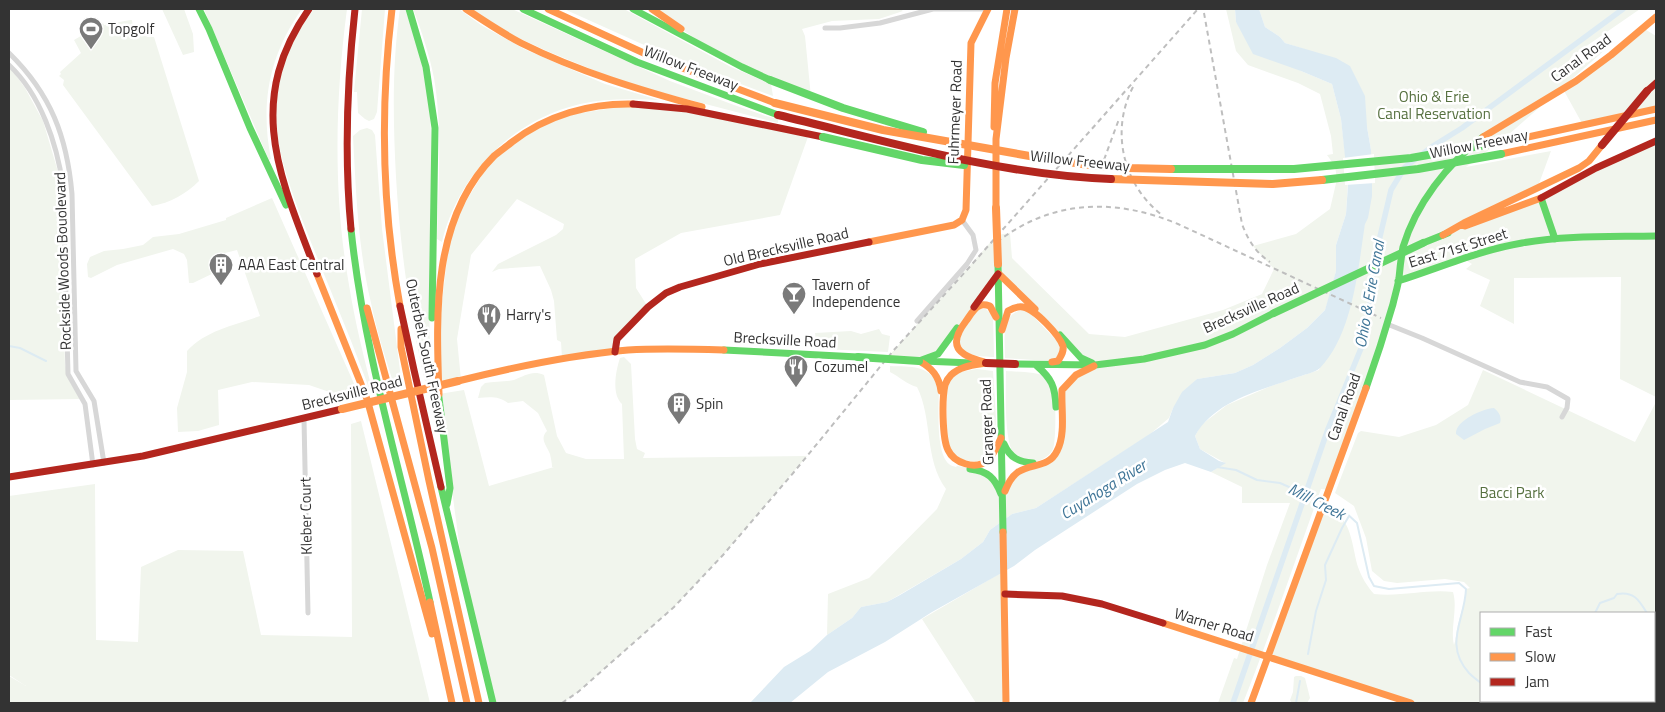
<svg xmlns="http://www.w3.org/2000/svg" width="1665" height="712" font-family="'Titillium Web',sans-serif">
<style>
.green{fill:#f1f5ed;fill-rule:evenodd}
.water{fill:#ddebf3}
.pier{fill:#fff}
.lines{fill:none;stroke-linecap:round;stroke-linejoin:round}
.stream{stroke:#ddebf3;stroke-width:2}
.canal{stroke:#ddebf3;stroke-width:5.5}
.street{stroke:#d7d7d7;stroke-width:5}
.fast{stroke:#63d668;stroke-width:7}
.slow{stroke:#ff974d;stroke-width:7}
.jam{stroke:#b3261e;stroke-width:7}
.rail{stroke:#bebebe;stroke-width:2;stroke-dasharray:5 4;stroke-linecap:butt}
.fast-bridge{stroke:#63d668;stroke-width:8}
.slow-bridge{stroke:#ff974d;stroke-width:8}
.jam-bridge{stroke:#b3261e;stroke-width:8}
.labels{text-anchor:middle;stroke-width:5;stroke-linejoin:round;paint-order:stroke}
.poi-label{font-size:15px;fill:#333;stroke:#fff;text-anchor:start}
.street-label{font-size:15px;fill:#333;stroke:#fff}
.park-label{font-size:15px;fill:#56703f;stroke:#fff}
.water-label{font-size:16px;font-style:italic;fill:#3f7597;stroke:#fff}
</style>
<rect width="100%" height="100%" fill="#fff"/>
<path class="green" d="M 162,9 L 184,9 L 193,34 L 194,52 L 183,55 Z
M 204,9 L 302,9 C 269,55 260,104 271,159 L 269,160 Z
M 314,9 L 347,9 C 335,100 333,195 349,285 C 355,322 364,358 373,393 L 371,394 C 354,346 334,299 315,252 C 280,163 249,95 314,9 Z
M 362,9 L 385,9 L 377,112 L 374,119 L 369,121 L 365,119 L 358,113 L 357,92 L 354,92 Z
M 400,9 L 405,9 C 415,37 424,67 428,97 C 434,142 430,189 430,234 C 429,283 429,331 431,379 L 425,381 C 409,314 400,245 396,177 C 393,121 392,64 400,9 Z
M 413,9 L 459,9 L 481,25 L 524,49 L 605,84 L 659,100 C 633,99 606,98 580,104 C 512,120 458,175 442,242 L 437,239 C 438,186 443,131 434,78 C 429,54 422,32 413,9 Z
M 471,9 L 512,9 L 670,81 L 734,105 L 766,116 L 778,119 L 778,123 L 625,83 L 547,51 L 508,33 Z
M 564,9 L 624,9 L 731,67 L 771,84 L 773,96 L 682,62 Z
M 652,9 L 842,9 L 847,10 L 900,9 L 903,11 L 879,19 L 832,21 L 802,29 L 805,36 L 811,97 L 718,54 Z
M 1226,9 L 1235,9 L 1236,22 L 1301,71 L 1332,84 L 1341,119 L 1345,153 L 1371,150 L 1367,127 L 1317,54 L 1301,48 L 1285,43 L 1280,37 L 1265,27 L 1259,9 L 1640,9 L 1572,56 L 1558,78 L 1560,79 L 1576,70 L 1615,41 L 1507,136 L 1466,167 L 1551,151 L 1537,189 L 1464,223 L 1541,198 L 1656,141 L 1656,397 L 1620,379 L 1621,277 L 1514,278 L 1514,324 L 1480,306 L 1490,280 L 1466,269 L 1472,264 L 1464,259 L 1398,281 L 1385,331 L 1329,490 L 1321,489 C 1295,560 1271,633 1243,703 L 1218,703 L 1234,658 L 1237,659 L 1267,565 L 1290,503 L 1242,503 L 1242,487 L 1211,472 L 1225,463 L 1200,449 L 1195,436 L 1201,425 L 1227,405 L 1271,386 L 1319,370 L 1365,224 L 1348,182 L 1346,214 L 1336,245 L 1336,271 L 1330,295 L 1325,310 L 1307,328 L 1280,348 L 1253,365 L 1235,373 L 1197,379 L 1173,408 L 1169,418 L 1149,435 L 1036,508 L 1012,514 L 990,530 L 983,542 L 961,559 L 887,602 L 861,607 L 852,618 L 827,635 L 828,594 L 869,578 L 937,509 L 946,489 C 924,459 933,419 917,387 C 906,384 900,377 890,372 L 890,366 C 911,367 929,364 939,387 C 939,404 935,453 949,464 C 951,466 954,466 956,467 L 957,466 L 983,470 L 1003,497 L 1011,477 L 1045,464 L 1057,452 L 1062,390 L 1095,365 L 1081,358 L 999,274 L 938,354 L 919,361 L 887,358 L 997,235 L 1010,233 L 1012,258 L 1089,334 L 1125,337 L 1223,310 L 1262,294 L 1274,269 L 1253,246 L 1296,234 L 1330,209 L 1337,179 L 1335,166 L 1327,155 L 1333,154 L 1331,136 L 1320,94 L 1298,83 L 1248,65 L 1236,51 Z
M 130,20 L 132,20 L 133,28 L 136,30 L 149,27 L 150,34 L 147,35 L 147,37 L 154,37 L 199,181 C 186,194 170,203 152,206 L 63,85 L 64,80 L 59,76 L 61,74 L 60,72 L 81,53 L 74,40 L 103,23 L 104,25 Z
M 1643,28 L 1656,36 L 1656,109 L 1583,125 L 1563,89 Z
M 9,68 L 15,74 L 25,88 L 43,121 L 59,175 L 65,365 L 70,382 L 80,399 L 9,400 Z
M 639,104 L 809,134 L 780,215 L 681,233 L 635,259 L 636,288 L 648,307 L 617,339 L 615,352 L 562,358 L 561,342 L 557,340 L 554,301 L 551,290 L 540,266 L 499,269 L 492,272 L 498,264 L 556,235 L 563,229 L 564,224 L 517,199 L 471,255 L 457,339 L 461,380 L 437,387 L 437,344 L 451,226 L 493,157 L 555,117 Z
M 367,128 L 372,130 L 375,135 L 382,229 L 402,386 L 395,388 C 386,360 377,332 371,303 C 358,248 356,192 353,136 L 360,130 Z
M 272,198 L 359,395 L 344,397 L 309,385 L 252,382 L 218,390 L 219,425 L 198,431 L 178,432 L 177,408 L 187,372 L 187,351 C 206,330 235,325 260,316 L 237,250 L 225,253 L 215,263 L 218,271 L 193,283 L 189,283 L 187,260 L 184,254 L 173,249 L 117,265 L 91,278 L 88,277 L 87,264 L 90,257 L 104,251 L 123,249 L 143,245 L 153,237 L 179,234 L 226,220 L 226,218 Z
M 981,309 L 986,309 L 993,316 L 994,357 C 980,357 949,355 961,332 C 966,324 973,317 978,310 Z
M 1024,310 L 1030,313 L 1058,342 L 1060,349 L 1057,357 L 1049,361 L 1005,358 C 1005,340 1000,312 1024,310 Z
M 879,329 L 882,334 L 890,336 L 888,352 L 821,349 C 815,346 816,339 815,333 L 851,331 L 861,334 Z
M 624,357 L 631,364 L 635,439 L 637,449 L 645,453 L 643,458 L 807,456 L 723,555 L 674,607 L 578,692 L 562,703 L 492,703 L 461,557 L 439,394 L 464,390 L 489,486 L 554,467 L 552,467 C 552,463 551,459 550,454 C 547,446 539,439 547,431 L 538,413 L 523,401 L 508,403 C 499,396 490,397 478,398 L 481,387 L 485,383 C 494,381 505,382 514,380 C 525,376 532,370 544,375 L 557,436 L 566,453 L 586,459 L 624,459 L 622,404 C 611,394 616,370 620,358 Z
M 977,369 L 993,371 L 996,418 L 995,441 L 993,449 L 984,459 L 975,462 L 959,459 L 951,450 L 947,436 L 947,387 L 951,379 L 960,372 Z
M 1483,370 L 1635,442 L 1656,402 L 1656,703 L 1411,703 L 1267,656 L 1322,509 C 1326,510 1332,511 1336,514 C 1352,522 1353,552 1358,567 C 1362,578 1367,586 1374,594 C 1401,597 1427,589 1453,592 C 1458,609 1450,628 1454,645 C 1456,639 1456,635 1457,629 C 1460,615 1465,603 1466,589 L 1470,588 L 1464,582 L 1445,579 L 1397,583 L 1384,581 L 1372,571 L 1366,538 L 1354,506 L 1335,493 L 1358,433 L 1361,431 L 1399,437 L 1436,425 L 1468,405 ZM 1481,613 L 1654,613 L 1654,701 L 1481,701 Z
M 1006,371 C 1016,372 1039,371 1047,378 C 1049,381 1053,389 1054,392 C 1056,401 1056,441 1053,449 C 1048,459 1037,463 1027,461 C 1021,459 1015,457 1012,451 C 1004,433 1006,392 1006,371 Z
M 361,421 L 430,703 L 9,703 L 9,676 L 26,686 L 9,675 L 9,496 L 95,484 L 96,640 L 138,642 L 141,567 L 178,550 L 243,551 L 261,635 L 352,637 L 351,424 Z
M 1004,571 L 1006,700 L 1001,703 L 976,703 L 922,619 Z
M 1296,676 L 1301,676 L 1305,678 L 1310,698 L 1307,703 L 1292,703 L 1290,700 L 1293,692 L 1294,677 Z"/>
<path class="water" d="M 1235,9 L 1259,9 L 1265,27 L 1280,37 L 1285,43 L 1336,58 L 1350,66 L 1365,96 L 1367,127 L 1371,150 L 1372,181 L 1372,196 L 1368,218 L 1365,224 C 1358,269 1353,334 1320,368 C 1315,373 1302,375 1295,378 C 1261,390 1214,401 1195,436 L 1200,449 L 1219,461 L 1226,463 L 1211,472 L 1185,463 L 1165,470 L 1137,484 L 1035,550 L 1014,566 L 932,612 L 885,642 L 828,672 L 790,703 L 750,703 L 784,667 L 810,651 L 827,635 L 852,618 L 861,607 L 887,602 L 900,595 L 961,559 L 983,542 L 990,530 L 1012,514 L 1036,508 L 1168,422 L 1173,408 L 1182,392 L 1197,379 L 1235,373 L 1253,365 L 1280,348 L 1307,328 L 1325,310 L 1336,271 L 1336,245 L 1346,214 L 1348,185 L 1341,119 L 1332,84 L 1301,71 L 1253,54 L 1236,22 Z
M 1494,408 C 1499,412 1502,417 1500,423 L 1485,429 L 1464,440 L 1456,434 C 1455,421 1482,409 1494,408 Z"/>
<path class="pier" d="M 1374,154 L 1375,183 L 1345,185 L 1343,158 Z"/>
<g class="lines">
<path class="stream" d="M 9,346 L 20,348 L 46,361
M 1217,467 L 1236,470 L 1257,480 L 1280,483 L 1323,502
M 1327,504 L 1344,511 L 1357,523 L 1369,577 L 1374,586 L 1389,589 L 1459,583 L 1466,589 C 1465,620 1443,644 1469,673 C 1473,677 1477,680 1481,683
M 1595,613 L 1600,603 L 1614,598 L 1617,594 C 1634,591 1639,600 1647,613
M 1654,621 L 1656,623
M 1308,654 L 1316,611 L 1326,580 L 1325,565 L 1342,528 L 1349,516
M 1497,701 L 1499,703
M 1296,703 L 1300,681
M 1600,703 L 1601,701"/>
<path class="canal" d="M 1233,703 L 1328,429 L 1362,346 L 1370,305 L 1374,262 L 1391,190 L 1405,167 L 1433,146 L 1462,128 L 1623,9"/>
<path class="street" d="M 825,28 L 840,28 L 880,23 L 933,9 L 988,9
M 9,53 C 51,94 67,137 72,194 L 76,371 L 94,401 L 104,463
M 9,65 C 41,95 57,144 63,186 L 68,374 L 85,404 L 93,465
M 917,321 L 967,264 L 976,250 L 973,235 L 962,220
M 1387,324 L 1422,338 L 1520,382 L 1547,387 L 1568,399 L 1567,408 L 1562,417
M 304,419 L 308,613"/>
<path class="fast" d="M 199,9 L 209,29 L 250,128 L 286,205
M 409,9 L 426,67 L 435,128 L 432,318
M 523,9 L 637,62 L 778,115
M 633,9 L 742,67 L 770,80
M 1541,198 L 1555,239
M 351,229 C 364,356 403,477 430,602
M 1423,243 L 1448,233
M 998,264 L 1003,532
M 1398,281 C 1439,268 1480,250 1522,243 C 1566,235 1612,237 1656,236
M 1060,335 L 1081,358 L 1092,363
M 724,350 L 858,357
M 919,361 L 938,354 L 957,328
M 923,361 L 972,363
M 1015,364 L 1095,365 L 1144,359 L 1205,345 L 1233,334 L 1274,313
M 1036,365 C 1052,379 1055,386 1056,407
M 1366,388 C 1376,360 1385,332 1393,304 C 1395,295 1398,286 1399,278 C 1400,267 1401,258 1403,247 C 1416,204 1447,164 1483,137
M 438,390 L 450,488 L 447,504
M 1004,444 C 1010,458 1019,462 1033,463
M 970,469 C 988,471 995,478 1001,494
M 441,487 L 493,703"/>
<path class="slow" d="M 392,9 C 380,108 382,208 400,306
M 466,9 C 484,21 502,33 521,43 C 579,72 640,90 702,107
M 548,9 L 648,55 L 775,103
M 652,9 L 681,29
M 994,127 L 995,83 L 1007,9
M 1483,137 L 1576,81 L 1611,55 L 1656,17
M 1519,139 L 1656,109
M 1501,154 L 1656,120
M 996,208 L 996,139 L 1006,58 L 1015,9
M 1465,226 L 1541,198
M 1443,235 L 1464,223 L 1579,168 L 1589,161 L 1602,145
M 869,242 L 954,225 L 962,220 L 966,210 L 971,43 L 988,9
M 317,274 L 367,399 L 432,634
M 999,274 L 1035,309
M 367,308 L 432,548 L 467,703
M 401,329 L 401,347 L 429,481 L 479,703
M 1002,330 L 1008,311 C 1013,308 1018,306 1023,307 C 1035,309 1059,335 1063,346 C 1064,352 1061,356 1058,361 L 1052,362
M 919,361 C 932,368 939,376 941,391
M 984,362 C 958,355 947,346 966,321 C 969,317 974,308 979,306 C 982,304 987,305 990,306 L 996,317
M 986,363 C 974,365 960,366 951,375 C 948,378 946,382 945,385 C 942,398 942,438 948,450 C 954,463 975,470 987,461 C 994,455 997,446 1001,438
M 458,381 C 514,367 571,355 628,350 C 660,348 692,349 724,350
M 439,394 C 436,313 432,218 494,156 C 500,151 506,147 512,142 C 547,115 590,103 633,104
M 1005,491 C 1008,484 1011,477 1018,472 C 1031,463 1049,468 1057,451 C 1066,434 1061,409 1062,390 L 1076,375 L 1094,366
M 1003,532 L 1006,703
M 430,602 L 452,703
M 1163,623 L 1411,703
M 1251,703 L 1366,388"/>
<path class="jam" d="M 309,9 C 243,103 281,179 317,274
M 1647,91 L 1656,83
M 633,104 L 687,109 L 823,137
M 1541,198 L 1596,168 L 1656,141
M 351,229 C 344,155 347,82 355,9
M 400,306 L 414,370 L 441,487
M 974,307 L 998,274
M 615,352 L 617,339 L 648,307 L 666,293 L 680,287 L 760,264 L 869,242
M 9,477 L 143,456 L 342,409
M 1005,594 L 1062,596 L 1102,604 L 1163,623"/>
<path class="rail" d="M 1204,13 L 1242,224 C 1248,240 1256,253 1270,262
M 1133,87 C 1110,131 1123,185 1162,215
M 1101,168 L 1119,119
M 997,242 C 1053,199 1115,198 1178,224 L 1381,318
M 562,703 L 578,692 L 674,607 L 723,555 L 794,472 L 893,351 L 966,271 L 1198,9"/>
<path class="fast-bridge" d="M 770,80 L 843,108 L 923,132
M 823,137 L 922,160 L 964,165
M 1171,169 L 1294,169 L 1411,158 L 1519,139
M 1322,180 L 1418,169 L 1501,154
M 1274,313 L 1423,243
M 858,357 L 919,361"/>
<path class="slow-bridge" d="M 775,103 L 883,130 L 1041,158 L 1089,165 L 1127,168 L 1171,169
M 1111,179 L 1273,184 L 1322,180
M 996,208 L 998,264
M 342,409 L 458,381"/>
<path class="jam-bridge" d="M 778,115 C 887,141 998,175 1111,179
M 1602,145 L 1647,91
M 986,363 L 1015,364"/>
</g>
<defs>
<symbol id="stadium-pin" viewBox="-11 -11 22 30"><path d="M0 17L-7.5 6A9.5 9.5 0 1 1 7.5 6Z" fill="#7a7a7a" stroke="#fff"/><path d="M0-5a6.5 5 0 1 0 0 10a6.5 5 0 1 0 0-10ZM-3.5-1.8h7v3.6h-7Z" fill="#fff"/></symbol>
<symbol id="building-pin" viewBox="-11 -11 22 30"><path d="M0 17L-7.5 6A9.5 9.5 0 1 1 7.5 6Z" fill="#7a7a7a" stroke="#fff"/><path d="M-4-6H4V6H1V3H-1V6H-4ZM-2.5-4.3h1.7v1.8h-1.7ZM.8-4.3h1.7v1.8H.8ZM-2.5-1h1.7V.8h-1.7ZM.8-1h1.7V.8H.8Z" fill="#fff"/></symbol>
<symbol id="bar-pin" viewBox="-11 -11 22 30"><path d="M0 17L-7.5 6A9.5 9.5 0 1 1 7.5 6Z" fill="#7a7a7a" stroke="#fff"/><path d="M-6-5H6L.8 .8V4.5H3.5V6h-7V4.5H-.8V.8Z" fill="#fff"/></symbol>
<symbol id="restaurant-pin" viewBox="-11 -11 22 30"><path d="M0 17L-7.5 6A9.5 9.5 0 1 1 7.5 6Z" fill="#7a7a7a" stroke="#fff"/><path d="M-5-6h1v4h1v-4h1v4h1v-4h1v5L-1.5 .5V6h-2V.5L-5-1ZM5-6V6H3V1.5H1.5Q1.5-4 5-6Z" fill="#fff"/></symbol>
</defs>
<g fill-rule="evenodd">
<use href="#stadium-pin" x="77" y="15" width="28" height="38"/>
<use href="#building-pin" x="207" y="251" width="28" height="38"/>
<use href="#bar-pin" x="780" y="280" width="28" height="38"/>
<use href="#restaurant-pin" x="475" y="301" width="28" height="38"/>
<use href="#restaurant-pin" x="782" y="353" width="28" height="38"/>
<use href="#building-pin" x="665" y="390" width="28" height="38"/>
</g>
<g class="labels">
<g class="poi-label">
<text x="108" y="34">Topgolf</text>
<text x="238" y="270">AAA East Central</text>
<text x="812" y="290">Tavern of<tspan x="812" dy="17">Independence</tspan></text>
<text x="506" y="320">Harry's</text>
<text x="814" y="372">Cozumel</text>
<text x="696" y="409">Spin</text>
</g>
<g class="street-label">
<text transform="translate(1581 58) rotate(-36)" y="5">Canal Road</text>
<text transform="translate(691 68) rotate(21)" y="5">Willow Freeway</text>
<text transform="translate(955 112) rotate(-88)" y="5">Fuhrmeyer Road</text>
<text transform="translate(1479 144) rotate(-11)" y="5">Willow Freeway</text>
<text transform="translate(1080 161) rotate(6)" y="5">Willow Freeway</text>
<text transform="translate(786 247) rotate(-13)" y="5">Old Brecksville Road</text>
<text transform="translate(1458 248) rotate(-17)" y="5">East 71st Street</text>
<text transform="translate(63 261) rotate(-92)" y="5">Rockside Woods Bouolevard</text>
<text transform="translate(1251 308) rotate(-24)" y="5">Brecksville Road</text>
<text transform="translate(785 340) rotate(3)" y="5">Brecksville Road</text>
<text transform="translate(427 356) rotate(78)" y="5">Outerbelt South Freeway</text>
<text transform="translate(352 393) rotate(-14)" y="5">Brecksville Road</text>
<text transform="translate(1344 407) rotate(-70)" y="5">Canal Road</text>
<text transform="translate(987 422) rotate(-92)" y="5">Granger Road</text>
<text transform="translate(306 516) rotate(-91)" y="5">Kleber Court</text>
<text transform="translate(1214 625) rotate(17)" y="5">Warner Road</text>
</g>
<g class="park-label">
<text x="1434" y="102">Ohio &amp; Erie<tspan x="1434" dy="17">Canal Reservation</tspan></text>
<text x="1512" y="498">Bacci Park</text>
</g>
<g class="water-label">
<text transform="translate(1369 294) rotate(-80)" y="6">Ohio &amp; Erie Canal</text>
<text transform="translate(1103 489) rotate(-32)" y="6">Cuyahoga River</text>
<text transform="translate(1317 501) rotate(27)" y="6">Mill Creek</text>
</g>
</g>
<rect width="1665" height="712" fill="none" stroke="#333333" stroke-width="20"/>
<rect x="1480" y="612" width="175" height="90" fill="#ffffff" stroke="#adadad"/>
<rect x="1490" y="628" width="25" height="8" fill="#63d668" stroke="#adadad"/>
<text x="1525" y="637" font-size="15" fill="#333333">Fast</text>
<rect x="1490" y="653" width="25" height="8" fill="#ff974d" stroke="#adadad"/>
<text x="1525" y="662" font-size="15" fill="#333333">Slow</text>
<rect x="1490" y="678" width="25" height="8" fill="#b3261e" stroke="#adadad"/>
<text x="1525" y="687" font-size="15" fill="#333333">Jam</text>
</svg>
